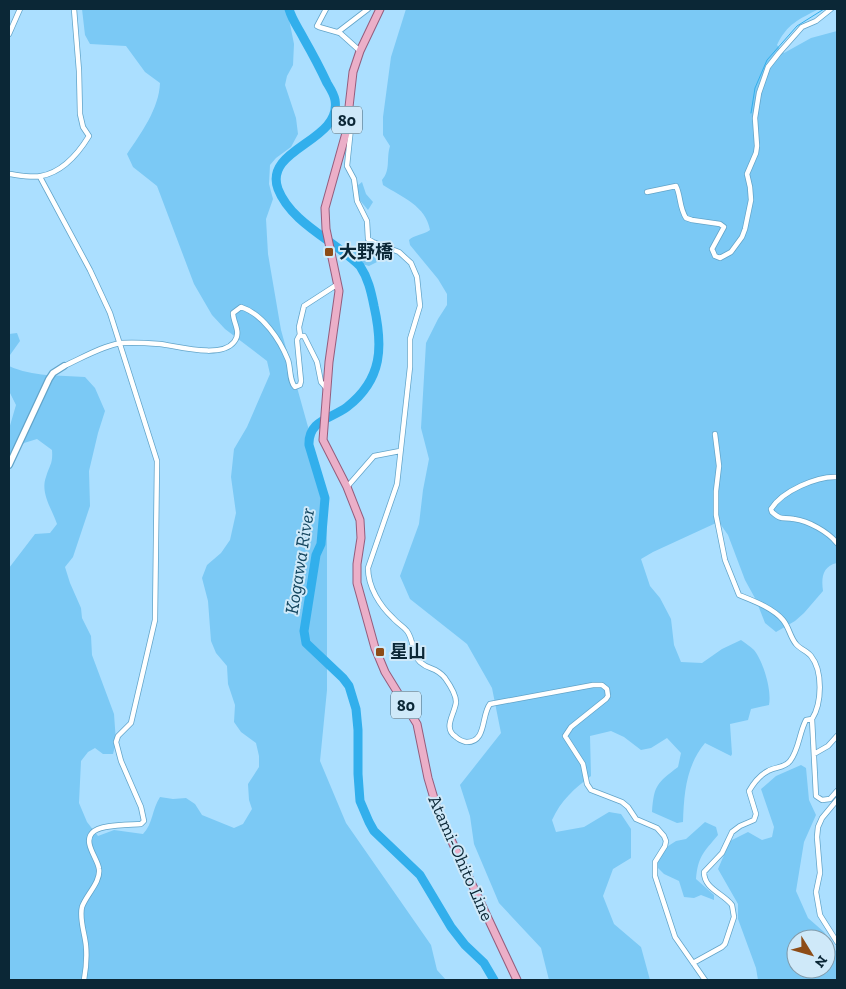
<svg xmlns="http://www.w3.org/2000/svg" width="846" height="989" font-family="'Zilla Slab','Noto Sans JP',serif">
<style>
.green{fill:#7bc9f5;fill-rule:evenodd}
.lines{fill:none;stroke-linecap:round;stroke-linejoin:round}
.stream{stroke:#32afec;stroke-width:1}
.river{stroke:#32afec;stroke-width:9}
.minor-casing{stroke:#62a4c9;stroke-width:6}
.tertiary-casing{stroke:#62a4c9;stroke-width:8}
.primary-casing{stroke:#945d7d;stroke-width:9}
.minor{stroke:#fff;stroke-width:4.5}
.tertiary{stroke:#fff;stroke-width:5.5}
.primary{stroke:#ebafc8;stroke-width:7}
.poi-dot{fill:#8d4c17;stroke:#cfe9f9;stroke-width:2}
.labels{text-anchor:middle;stroke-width:4;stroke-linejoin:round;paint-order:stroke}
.shield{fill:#cfe9f9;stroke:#466170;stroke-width:1}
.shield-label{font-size:16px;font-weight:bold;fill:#0b2736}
.poi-label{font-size:18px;font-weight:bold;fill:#0b2736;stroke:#cfe9f9;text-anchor:start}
.street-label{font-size:18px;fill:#0b2736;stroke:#cfe9f9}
.water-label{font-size:19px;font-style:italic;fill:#15465f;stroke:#cfe9f9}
</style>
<rect width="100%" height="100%" fill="#abdfff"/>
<path class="green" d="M 82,9 L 287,9 L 294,44 L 293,65 L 287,76 L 285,85 L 296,118 L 298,134 L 291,147 L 276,158 L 270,165 L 269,184 L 273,199 L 266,219 L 268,254 L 281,330 L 310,434 L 323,488 L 327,531 L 327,690 L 320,761 L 346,823 L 431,945 L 437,970 L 446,980 L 9,980 L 9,568 L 35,534 L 50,533 L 57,524 C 52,509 40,493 46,477 C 50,464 53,464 52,450 L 37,439 L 24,443 L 9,458 L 9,429 L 16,405 L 9,391 L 9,334 L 17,333 L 20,341 L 10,355 L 9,366 C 33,377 59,375 85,377 L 95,388 L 105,411 L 98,433 L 89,471 L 90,506 L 73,557 L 65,567 L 70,583 L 81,608 L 82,618 L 91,636 L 92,655 L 114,714 L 116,742 L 113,754 L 103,754 L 95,748 L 88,752 L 81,761 L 79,803 L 87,822 L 98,836 L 114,830 L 143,834 C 153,824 152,809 160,797 L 173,799 L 186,798 L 195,804 L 202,815 L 234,828 L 243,824 L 252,809 L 249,800 L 248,784 L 259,767 L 259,756 L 256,743 L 241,732 L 234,722 L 235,705 L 228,684 L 227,666 L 216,653 L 211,641 L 208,601 L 202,578 L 207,565 L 221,553 L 230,540 L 236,513 L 231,477 L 234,449 L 247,427 L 270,374 L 267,361 L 225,329 L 212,315 L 194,284 L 157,186 L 133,167 L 127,154 C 141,133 159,109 160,83 L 145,72 L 126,46 L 90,44 L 85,35 Z
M 406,9 L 819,9 C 799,19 787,24 777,45 L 784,53 L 811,38 L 837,31 L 837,563 C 823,566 821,577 823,591 L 804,613 L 795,621 L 776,632 L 765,623 L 756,600 L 745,580 L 728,535 L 721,525 L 716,523 L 653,552 L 641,559 L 650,586 L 660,598 L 671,619 L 674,645 L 681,662 L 702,663 L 722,649 L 741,640 C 745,643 750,646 754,650 C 763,661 772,690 769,705 L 751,709 L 748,720 L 730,724 L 732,754 L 731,756 L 705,743 C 686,766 684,793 683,822 L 677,823 L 652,812 C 654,785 657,783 678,767 L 681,753 L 667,738 L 651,748 L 641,750 L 624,737 L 611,731 L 590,736 L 591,776 C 574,789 561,800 552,820 L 556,832 L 584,827 L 609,812 L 621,814 L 631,829 L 631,858 L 613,869 L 603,896 L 614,924 L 641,947 L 650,980 L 549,980 L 541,948 L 499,903 L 474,844 L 470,816 L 460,785 L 501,733 L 492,688 L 467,644 L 410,599 L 400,576 L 419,524 L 423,490 L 429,459 L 421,428 L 426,343 L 438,319 L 447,305 L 447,294 L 438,279 L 410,245 L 409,240 C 414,235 423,235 430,230 C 426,206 402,197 383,185 L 382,180 C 391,170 386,159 390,146 L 383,135 L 383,117 L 391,57 Z
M 362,182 L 366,194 L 373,202 L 368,210 L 358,198 L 357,186 Z
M 350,245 L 352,247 L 365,248 L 369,254 C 375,252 378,254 381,260 L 369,266 L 362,264 L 345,250 L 345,248 Z
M 801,765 L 806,768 L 809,800 L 816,815 L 804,842 L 796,891 L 808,918 L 824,932 L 837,953 L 837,980 L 758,980 L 756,968 L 738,919 L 738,904 L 718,869 L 730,841 L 748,832 L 762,840 L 772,837 L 774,827 L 761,789 L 776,776 ZM 796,939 L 826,939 L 826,969 L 796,969 Z
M 705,822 L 716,827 L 718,835 C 704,852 698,856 696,879 L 714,895 L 714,900 L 701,895 L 694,898 L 684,897 L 679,881 L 664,874 L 656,866 L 662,850 L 676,841 L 686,839 Z"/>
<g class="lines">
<path class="stream" d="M 751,113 L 755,88 L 767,60 L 797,26 L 824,9"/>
<path class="river" d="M 289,9 C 292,20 299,29 304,39 C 312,53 320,68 327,83 C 330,88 334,94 335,100 C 342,142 263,148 278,189 C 291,223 335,241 360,266 C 368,278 371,291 374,306 C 383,346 383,379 347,407 C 331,419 308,420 309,445 L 325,498 L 321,544 L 316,555 L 304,631 L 306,643 L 343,678 L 349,686 L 356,709 L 358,730 L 358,774 L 360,801 L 369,822 L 374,831 L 420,875 L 451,927 L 465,945 L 484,963 L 494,980"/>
<defs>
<path id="minor" d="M 326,9 L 317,26 L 319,27 L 340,33 L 360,51
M 338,32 L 368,9
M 9,34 L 20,9
M 350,109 L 352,118 L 347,166 L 354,179 L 357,201 L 367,221 L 368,239 L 373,242 L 399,252 L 411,263 L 417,277 L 420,306 L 410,339 L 410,367 L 397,484 L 368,568 C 368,587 380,606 393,618 C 397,623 403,626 407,631 C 414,640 412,655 420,662 C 430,671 435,666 445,678 C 450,685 456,694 456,702 C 455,714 442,728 456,737 C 459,740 462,741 466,742 C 487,743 481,715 490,704 L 593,685 L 602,685 L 607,689 L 608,696 L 606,699 L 571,727 L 565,736 L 583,764 L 587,784 L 591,790 L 622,802 L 628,807 L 636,819 L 657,828 L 664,836 L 666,841 L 665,846 L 655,862 L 655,876 L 675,937 L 705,980
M 9,174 C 18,175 31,178 41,176 C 63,172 78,154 89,136 L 83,127 L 80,114 L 79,71 L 74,9
M 40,177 L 90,270 L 110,313 L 157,461 L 155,620 L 131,723 L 118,736 L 116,742 L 121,761 L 141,807 L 144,821 L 141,824 C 130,825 99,824 92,833 C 83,843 98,859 99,869 C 101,882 86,895 82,907 C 79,919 85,934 86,946 C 87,957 86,969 84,980
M 647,192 L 676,186 C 681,196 679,207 686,218 L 692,220 L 720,224 L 724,227 L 712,249 L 715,256 L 720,258 L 731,252 L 742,237 L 745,229 L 751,200 L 750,187 L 747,174 L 756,153 L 757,146 L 755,118 L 759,93 L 768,67 L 779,53 L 802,27 L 816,21 L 831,9
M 300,335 L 299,327 L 304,306 L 338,284
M 64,366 C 82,358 102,346 121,343 C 134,342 148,343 160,344 C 177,346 221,359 234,342 C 242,332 233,323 233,313 L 241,307 C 263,314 280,340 288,360 C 291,369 289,381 295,387 L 300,385 L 301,381 L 297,340 L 299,336 L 304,336 L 317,362 L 321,382 L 327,389
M 715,434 L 719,466 L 716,491 L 716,515 L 725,560 L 739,595 C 754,601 773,608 783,620 C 789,627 790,637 796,644 C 800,649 807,651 811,656 C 823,671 822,703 812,719 L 816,796 L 822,800 L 830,799 L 837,791
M 837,477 C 817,476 782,491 771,509 L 772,512 C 782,521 782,517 794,519 C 809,521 828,532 837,543
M 347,487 L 374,456 L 400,451
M 814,754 L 828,746 L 837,736
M 837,800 L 822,818 L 818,827 L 817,837 L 820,873 L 816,892 L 820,915 L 837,942
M 693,963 L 722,947 L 725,944 L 734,917 L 732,905 C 723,893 704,889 704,872 L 722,853 L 732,832 L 740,826 L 754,820 L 756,814 L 749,791 C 753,784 760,775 768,771 C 774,767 785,768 790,761 C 799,750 799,733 806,720 L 812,719"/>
<path id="tertiary" d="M 9,465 L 49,379 L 53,373 L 64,366"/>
<path id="primary" d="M 380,9 L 360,51 L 353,72 L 346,133 L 325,208 L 326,229 L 339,291 L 329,362 L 323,440 L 347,487 L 360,520 L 361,538 L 357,564 L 357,583 L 375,648 L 385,672 L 417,724 L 428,778 L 438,812 L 517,980"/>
</defs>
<use href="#minor" class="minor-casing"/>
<use href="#tertiary" class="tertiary-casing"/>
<use href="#primary" class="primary-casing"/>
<use href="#minor" class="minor"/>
<use href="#tertiary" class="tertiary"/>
<use href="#primary" class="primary"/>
</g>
<g class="poi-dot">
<rect x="324" y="247" width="10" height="10" rx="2.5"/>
<rect x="375" y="647" width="10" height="10" rx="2.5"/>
</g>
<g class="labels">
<g class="shield">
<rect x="332" y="106.5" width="30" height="27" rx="4"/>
<rect x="391" y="691.5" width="30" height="27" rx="4"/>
</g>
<g class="shield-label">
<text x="347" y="126">80</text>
<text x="406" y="711">80</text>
</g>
<g class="poi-label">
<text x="339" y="258">大野橋</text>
<text x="390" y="658">星山</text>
</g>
<g class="street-label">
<text transform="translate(461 858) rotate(66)" y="6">Atami-Ohito Line</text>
</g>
<g class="water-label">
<text transform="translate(299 561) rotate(-81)" y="7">Kogawa River</text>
</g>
</g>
<rect width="846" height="989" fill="none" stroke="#0b2736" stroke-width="20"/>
<g transform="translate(811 954) rotate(127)"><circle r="24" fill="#cfe9f9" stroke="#819bab"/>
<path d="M0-4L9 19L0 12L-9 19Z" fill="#8d4c17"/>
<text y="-8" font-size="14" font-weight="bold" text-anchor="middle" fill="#0b2736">N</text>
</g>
</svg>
